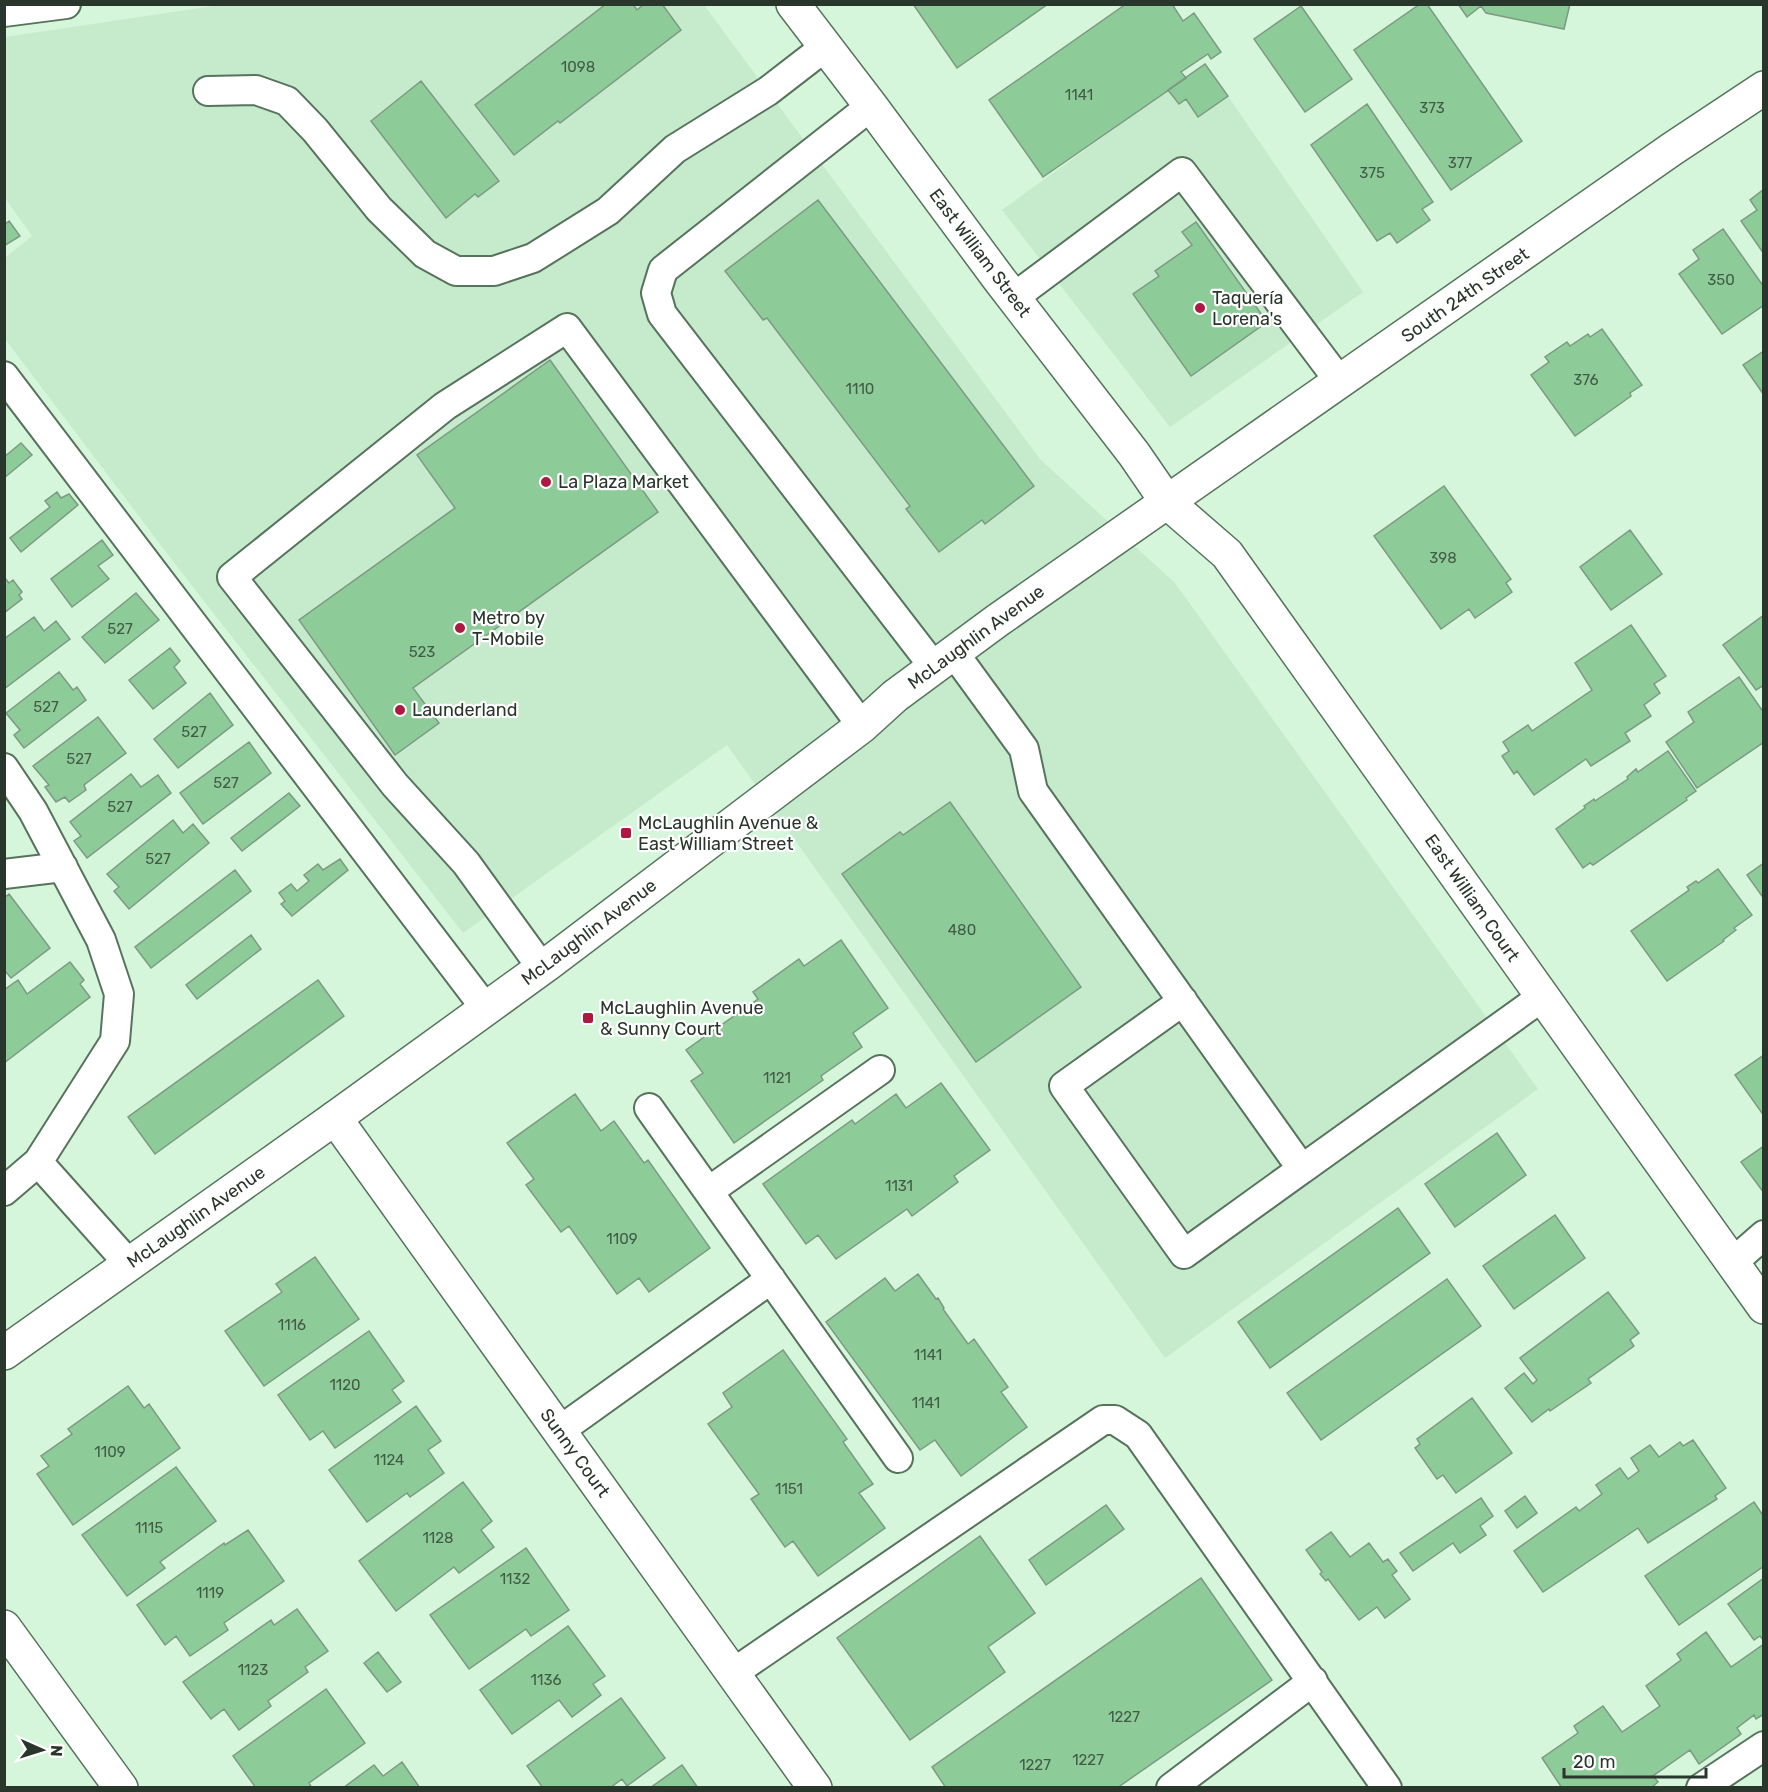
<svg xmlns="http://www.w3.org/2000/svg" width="1768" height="1792" font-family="Rubik,sans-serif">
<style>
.built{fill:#c5ebcc}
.building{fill:#8dcb99;stroke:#7d9a82;stroke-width:1.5}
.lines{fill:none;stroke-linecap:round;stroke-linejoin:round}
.lane-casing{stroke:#57735c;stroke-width:32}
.street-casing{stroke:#57735c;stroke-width:36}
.secondary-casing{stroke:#57735c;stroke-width:36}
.lane{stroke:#fff;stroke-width:28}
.street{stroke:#fff;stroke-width:33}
.secondary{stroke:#fff;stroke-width:33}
.poi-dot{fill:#ad1940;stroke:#fff;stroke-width:2}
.labels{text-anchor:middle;stroke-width:4.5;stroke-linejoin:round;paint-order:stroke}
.number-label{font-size:15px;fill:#425b46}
.street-label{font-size:18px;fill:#29362b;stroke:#fff}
.poi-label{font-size:18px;fill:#29362b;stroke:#fff;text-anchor:start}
</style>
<rect width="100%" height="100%" fill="#d6f6db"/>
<path class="built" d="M 220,5 L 704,5 L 1040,459 L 1175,583 L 1538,1089 L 1165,1358 L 727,745 L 463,933 L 172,560 L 5,339 L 5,258 L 32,236 L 5,198 L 5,37 Z
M 1205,63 L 1363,292 L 1170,427 L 1002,210 Z"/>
<path class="building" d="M 606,4 L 633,4 L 637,10 L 644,4 L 662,4 L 681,30 L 560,123 L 558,121 L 514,155 L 475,105 Z
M 913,4 L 1048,4 L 957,68 Z
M 1126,4 L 1172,4 L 1183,21 L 1194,13 L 1221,52 L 1211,59 L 1208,54 L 1181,72 L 1186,78 L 1043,177 L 989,100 Z
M 1420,4 L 1427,4 L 1522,141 L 1451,190 L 1354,50 Z
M 1458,4 L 1570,4 L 1564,29 L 1486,13 L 1481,6 L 1467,17 Z
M 1301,6 L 1352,79 L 1305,112 L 1254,39 Z
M 1205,64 L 1228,96 L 1198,117 L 1186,99 L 1179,104 L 1168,90 Z
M 421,81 L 499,181 L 478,197 L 475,194 L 446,218 L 371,121 Z
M 1367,104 L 1433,202 L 1422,209 L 1430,220 L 1397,243 L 1390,233 L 1377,241 L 1311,145 Z
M 1764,189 L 1764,254 L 1741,221 L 1757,210 L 1750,200 Z
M 818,200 L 1034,486 L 985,524 L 982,520 L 939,552 L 906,509 L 910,506 L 767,318 L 763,320 L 725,271 Z
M 9,221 L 20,236 L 4,246 L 4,225 Z
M 1196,222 L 1267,322 L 1191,376 L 1133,294 L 1159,276 L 1155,271 L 1192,245 L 1182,232 Z
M 1723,229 L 1764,287 L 1764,305 L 1722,334 L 1679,274 L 1699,259 L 1693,250 Z
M 1602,329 L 1642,385 L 1630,393 L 1631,396 L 1575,436 L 1531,375 L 1549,362 L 1545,357 L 1567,342 L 1570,346 L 1588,334 L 1590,337 Z
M 1764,351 L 1764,395 L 1743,365 Z
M 550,360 L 658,512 L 413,688 L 439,723 L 395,755 L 299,620 L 455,508 L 417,455 Z
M 21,443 L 32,455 L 4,478 L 4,457 Z
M 1444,486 L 1511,579 L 1506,583 L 1512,592 L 1475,618 L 1469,609 L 1441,629 L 1374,536 Z
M 57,492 L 61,498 L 69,494 L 78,505 L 21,552 L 10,538 L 50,507 L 45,501 Z
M 1630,530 L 1662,574 L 1611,610 L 1580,567 Z
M 102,540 L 113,555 L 98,566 L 109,579 L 72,607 L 51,579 Z
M 4,577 L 9,583 L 13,580 L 22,592 L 19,595 L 22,599 L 4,613 Z
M 136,593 L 159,620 L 105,663 L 82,637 Z
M 1764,615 L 1764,685 L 1756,690 L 1723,645 Z
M 34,617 L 44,631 L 56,621 L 70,639 L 4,689 L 4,639 Z
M 1631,625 L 1666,676 L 1654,684 L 1660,693 L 1644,705 L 1651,716 L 1625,733 L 1630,741 L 1591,766 L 1586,759 L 1534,795 L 1517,771 L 1514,774 L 1502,756 L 1509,751 L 1503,742 L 1528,725 L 1532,731 L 1592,690 L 1575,663 Z
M 170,648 L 180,661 L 174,667 L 186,683 L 153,709 L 129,680 Z
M 59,672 L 73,690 L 77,687 L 86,700 L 24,748 L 14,735 L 20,730 L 6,713 Z
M 1739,677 L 1764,713 L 1764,742 L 1697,788 L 1666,742 L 1694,722 L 1688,712 Z
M 210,693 L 233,725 L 178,768 L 154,739 Z
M 98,717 L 126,753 L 84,785 L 86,790 L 69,802 L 65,797 L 56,802 L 45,787 L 49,785 L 33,766 Z
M 249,742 L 271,773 L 203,824 L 180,793 Z
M 1668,751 L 1696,791 L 1686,798 L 1687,800 L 1593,865 L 1590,863 L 1583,868 L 1556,829 L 1585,808 L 1584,806 L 1594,799 L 1595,801 L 1628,779 L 1627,777 L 1636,769 L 1638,772 Z
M 131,774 L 141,787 L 158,775 L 171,793 L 87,858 L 74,841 L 81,836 L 70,822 Z
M 289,793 L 300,806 L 242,851 L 231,838 Z
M 950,802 L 1081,987 L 976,1062 L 842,874 L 900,832 L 903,835 Z
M 173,820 L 183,833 L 193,824 L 209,843 L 129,909 L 114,891 L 119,887 L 107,874 Z
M 340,859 L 348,870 L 292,916 L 281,904 L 285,901 L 279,893 L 291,884 L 297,891 L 309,881 L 304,875 L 318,864 L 323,870 Z
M 1764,863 L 1764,899 L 1747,875 Z
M 1718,869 L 1752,915 L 1734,928 L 1736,930 L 1723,940 L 1724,941 L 1667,981 L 1631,931 L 1689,890 L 1687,887 L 1696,881 L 1698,883 Z
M 235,870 L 251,891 L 151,968 L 135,947 Z
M 9,894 L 50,948 L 11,978 L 6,972 L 4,974 L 4,898 Z
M 251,935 L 261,949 L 197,999 L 186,985 Z
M 841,940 L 888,1008 L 853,1033 L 862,1047 L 821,1076 L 823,1080 L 734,1143 L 691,1081 L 703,1073 L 686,1050 L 758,999 L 753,992 L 799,959 L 804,966 Z
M 70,962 L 84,980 L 80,984 L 90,997 L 4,1063 L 4,990 L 18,980 L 27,994 Z
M 318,980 L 344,1016 L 155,1154 L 128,1117 Z
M 1764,1055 L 1764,1116 L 1735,1075 Z
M 941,1083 L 990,1150 L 954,1176 L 958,1182 L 912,1216 L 907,1209 L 836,1259 L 818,1235 L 806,1244 L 763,1184 L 852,1120 L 855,1124 L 896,1094 L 906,1108 Z
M 575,1094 L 601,1131 L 614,1121 L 644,1163 L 648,1160 L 710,1248 L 649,1292 L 639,1278 L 617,1294 L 569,1226 L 561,1232 L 526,1185 L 534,1179 L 507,1143 Z
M 1497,1133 L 1526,1175 L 1455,1227 L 1425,1184 Z
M 1764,1146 L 1764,1193 L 1741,1162 Z
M 1398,1208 L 1430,1253 L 1270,1368 L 1238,1322 Z
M 1555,1215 L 1585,1258 L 1514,1309 L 1483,1266 Z
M 315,1257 L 359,1319 L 264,1386 L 225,1331 L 282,1292 L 276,1284 Z
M 918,1274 L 936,1299 L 938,1298 L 944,1308 L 943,1309 L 968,1344 L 974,1339 L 1008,1387 L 1001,1392 L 1027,1427 L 961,1476 L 935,1440 L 920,1450 L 826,1322 L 885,1278 L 895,1291 Z
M 1447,1279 L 1481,1326 L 1321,1440 L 1287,1393 Z
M 1608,1292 L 1639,1333 L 1630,1340 L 1634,1346 L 1588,1379 L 1591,1383 L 1550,1411 L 1549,1409 L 1532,1422 L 1505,1388 L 1524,1373 L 1533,1384 L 1537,1380 L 1520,1358 Z
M 369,1331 L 404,1381 L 392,1390 L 401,1402 L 335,1448 L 323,1431 L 310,1440 L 278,1395 Z
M 783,1350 L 847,1439 L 843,1442 L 873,1484 L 859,1493 L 885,1528 L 818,1576 L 793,1541 L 785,1547 L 751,1499 L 759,1494 L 708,1424 L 732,1407 L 723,1393 Z
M 128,1386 L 144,1408 L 149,1404 L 180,1448 L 73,1525 L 37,1474 L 49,1466 L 41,1456 L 72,1434 L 68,1429 Z
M 1472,1398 L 1512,1453 L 1456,1493 L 1443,1475 L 1437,1479 L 1415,1448 L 1420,1444 L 1417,1439 Z
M 416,1406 L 441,1441 L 428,1450 L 444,1473 L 410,1497 L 407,1493 L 367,1522 L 329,1470 Z
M 1693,1440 L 1726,1488 L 1715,1496 L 1717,1499 L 1648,1543 L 1638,1528 L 1543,1592 L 1514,1551 L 1576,1507 L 1579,1511 L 1602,1494 L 1596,1485 L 1620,1468 L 1628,1479 L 1639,1471 L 1631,1458 L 1650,1445 L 1659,1457 L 1680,1442 L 1683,1446 Z
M 176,1467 L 216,1521 L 160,1562 L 165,1568 L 127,1596 L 82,1535 Z
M 463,1482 L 492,1521 L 481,1530 L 494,1547 L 459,1573 L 454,1567 L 396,1611 L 359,1561 Z
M 1525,1496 L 1537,1513 L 1517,1528 L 1505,1511 Z
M 1481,1498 L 1493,1516 L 1480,1526 L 1486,1535 L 1460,1553 L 1453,1543 L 1413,1571 L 1400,1553 Z
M 1754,1502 L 1764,1517 L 1764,1566 L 1679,1625 L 1645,1576 Z
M 1106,1505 L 1124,1529 L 1046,1585 L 1029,1560 Z
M 248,1530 L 284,1581 L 224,1623 L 228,1630 L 190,1656 L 176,1636 L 165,1645 L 137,1605 L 224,1543 L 225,1545 Z
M 1331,1532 L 1350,1557 L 1369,1543 L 1383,1562 L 1388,1559 L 1397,1571 L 1392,1575 L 1410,1599 L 1385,1618 L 1377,1607 L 1359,1620 L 1328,1579 L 1326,1581 L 1320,1574 L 1322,1572 L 1306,1550 Z
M 980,1536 L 1035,1613 L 988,1647 L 1005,1672 L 910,1740 L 837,1638 Z
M 526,1548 L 569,1610 L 531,1636 L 526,1629 L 469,1669 L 430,1615 Z
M 1201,1578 L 1272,1680 L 1117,1788 L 946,1788 L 932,1767 Z
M 1764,1578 L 1764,1641 L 1760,1636 L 1754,1640 L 1728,1604 Z
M 297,1609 L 328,1651 L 305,1667 L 308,1672 L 268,1701 L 271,1706 L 239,1730 L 224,1709 L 211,1719 L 183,1682 L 271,1620 L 274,1625 Z
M 568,1626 L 605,1676 L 593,1684 L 601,1695 L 572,1717 L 559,1700 L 512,1734 L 480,1690 Z
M 1706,1632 L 1731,1667 L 1764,1644 L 1764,1714 L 1756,1719 L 1754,1715 L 1737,1728 L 1741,1734 L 1699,1764 L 1690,1750 L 1653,1776 L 1658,1782 L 1651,1788 L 1562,1788 L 1542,1758 L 1578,1733 L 1574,1726 L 1603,1706 L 1622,1732 L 1660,1706 L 1646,1686 L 1681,1660 L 1677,1654 Z
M 378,1652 L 401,1682 L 387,1692 L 364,1663 Z
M 326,1689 L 365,1743 L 309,1783 L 312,1788 L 256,1788 L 233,1756 Z
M 621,1698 L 665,1758 L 627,1786 L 622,1779 L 610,1788 L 543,1788 L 527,1766 Z
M 402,1762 L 420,1788 L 343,1788 L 374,1765 L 383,1776 Z
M 682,1765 L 698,1788 L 650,1788 Z"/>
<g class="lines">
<defs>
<path id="lane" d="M 4,12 L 66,4
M 208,91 L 256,90 L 287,101 L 315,130 L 379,209 L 425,254 L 456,271 L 494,271 L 533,258 L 608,211 L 675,149 L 768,91 L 825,47
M 871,106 L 663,270 L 656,293 L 662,314 L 934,667
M 1013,298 L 1182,172 L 1340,382
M 4,376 L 486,1009
M 954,653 L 1024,749 L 1033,791 L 1302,1169 L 1542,997
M 4,768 L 33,811 L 101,940 L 119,994 L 115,1041 L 38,1162 L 4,1191
M 4,874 L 63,867
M 542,968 L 466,863 L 395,785 L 232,577 L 445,406 L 567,328 L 862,726
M 1183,1001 L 1064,1086 L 1184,1254 L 1302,1169
M 649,1108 L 898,1458
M 38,1162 L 129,1264
M 709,1191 L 880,1070
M 1732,1263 L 1764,1235
M 559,1431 L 771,1279
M 733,1673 L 1103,1420 L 1115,1420 L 1138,1435 L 1387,1788
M 1171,1788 L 1313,1681
M 1701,1788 L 1764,1746"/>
<path id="street" d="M 1167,502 L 1227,554 L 1764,1307
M 335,1118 L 815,1788
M 4,1627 L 121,1788"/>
<path id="secondary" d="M 793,4 L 871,106 L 999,279 L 1134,454 L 1167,502
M 4,1353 L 335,1118 L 549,963 L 862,726 L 895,696 L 998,620 L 1672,149 L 1764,88"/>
</defs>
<use href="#lane" class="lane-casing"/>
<use href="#street" class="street-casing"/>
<use href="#secondary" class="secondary-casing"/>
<use href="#lane" class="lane"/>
<use href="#street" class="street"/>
<use href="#secondary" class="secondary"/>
</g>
<g class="poi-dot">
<circle cx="1200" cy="308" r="6"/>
<circle cx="546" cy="482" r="6"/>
<circle cx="460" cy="628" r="6"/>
<circle cx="400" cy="710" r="6"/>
<rect x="620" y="827" width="12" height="12" rx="3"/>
<rect x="582" y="1012" width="12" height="12" rx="3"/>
</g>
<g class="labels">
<g class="number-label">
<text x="578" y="72">1098</text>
<text x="1079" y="100">1141</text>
<text x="1432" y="113">373</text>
<text x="1460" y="168">377</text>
<text x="1372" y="178">375</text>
<text x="1721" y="285">350</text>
<text x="1586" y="385">376</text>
<text x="860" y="394">1110</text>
<text x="1443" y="563">398</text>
<text x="120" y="634">527</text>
<text x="422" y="657">523</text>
<text x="46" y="712">527</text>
<text x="194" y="737">527</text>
<text x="79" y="764">527</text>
<text x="226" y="788">527</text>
<text x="120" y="812">527</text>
<text x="158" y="864">527</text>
<text x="962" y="935">480</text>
<text x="777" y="1083">1121</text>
<text x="899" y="1191">1131</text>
<text x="622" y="1244">1109</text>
<text x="292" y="1330">1116</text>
<text x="928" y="1360">1141</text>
<text x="345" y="1390">1120</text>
<text x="926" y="1408">1141</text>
<text x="110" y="1457">1109</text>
<text x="389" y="1465">1124</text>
<text x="789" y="1494">1151</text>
<text x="149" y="1533">1115</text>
<text x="438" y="1543">1128</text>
<text x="515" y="1584">1132</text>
<text x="210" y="1598">1119</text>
<text x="253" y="1675">1123</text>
<text x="546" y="1685">1136</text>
<text x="1124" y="1722">1227</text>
<text x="1088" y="1765">1227</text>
<text x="1035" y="1770">1227</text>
</g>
<g class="street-label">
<text transform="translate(980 253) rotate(53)" y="6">East William Street</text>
<text transform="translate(1465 295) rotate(-35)" y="6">South 24th Street</text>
<text transform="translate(976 637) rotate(-36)" y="6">McLaughlin Avenue</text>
<text transform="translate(1472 898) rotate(55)" y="6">East William Court</text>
<text transform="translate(589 932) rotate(-37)" y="6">McLaughlin Avenue</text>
<text transform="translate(196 1217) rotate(-35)" y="6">McLaughlin Avenue</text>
<text transform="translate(575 1453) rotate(54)" y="6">Sunny Court</text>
</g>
<g class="poi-label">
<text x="1212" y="304">Taquería<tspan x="1212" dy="21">Lorena's</tspan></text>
<text x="558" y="488">La Plaza Market</text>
<text x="472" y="624">Metro by<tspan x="472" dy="21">T-Mobile</tspan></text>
<text x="412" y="716">Launderland</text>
<text x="638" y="829">McLaughlin Avenue &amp;<tspan x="638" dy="21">East William Street</tspan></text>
<text x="600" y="1014">McLaughlin Avenue<tspan x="600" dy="21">&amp; Sunny Court</tspan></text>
</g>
</g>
<rect width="1768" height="1792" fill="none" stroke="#29362b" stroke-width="12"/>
<g transform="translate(42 1750) rotate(93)" stroke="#ffffff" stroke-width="4.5" paint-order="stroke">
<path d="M0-4.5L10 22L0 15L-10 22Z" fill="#29362b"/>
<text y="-9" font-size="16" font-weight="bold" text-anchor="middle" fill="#29362b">N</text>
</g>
<path d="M1564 1768v9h142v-9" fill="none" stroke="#29362b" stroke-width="3"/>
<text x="1573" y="1768" font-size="18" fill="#29362b" stroke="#ffffff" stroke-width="4.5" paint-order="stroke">20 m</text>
</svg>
